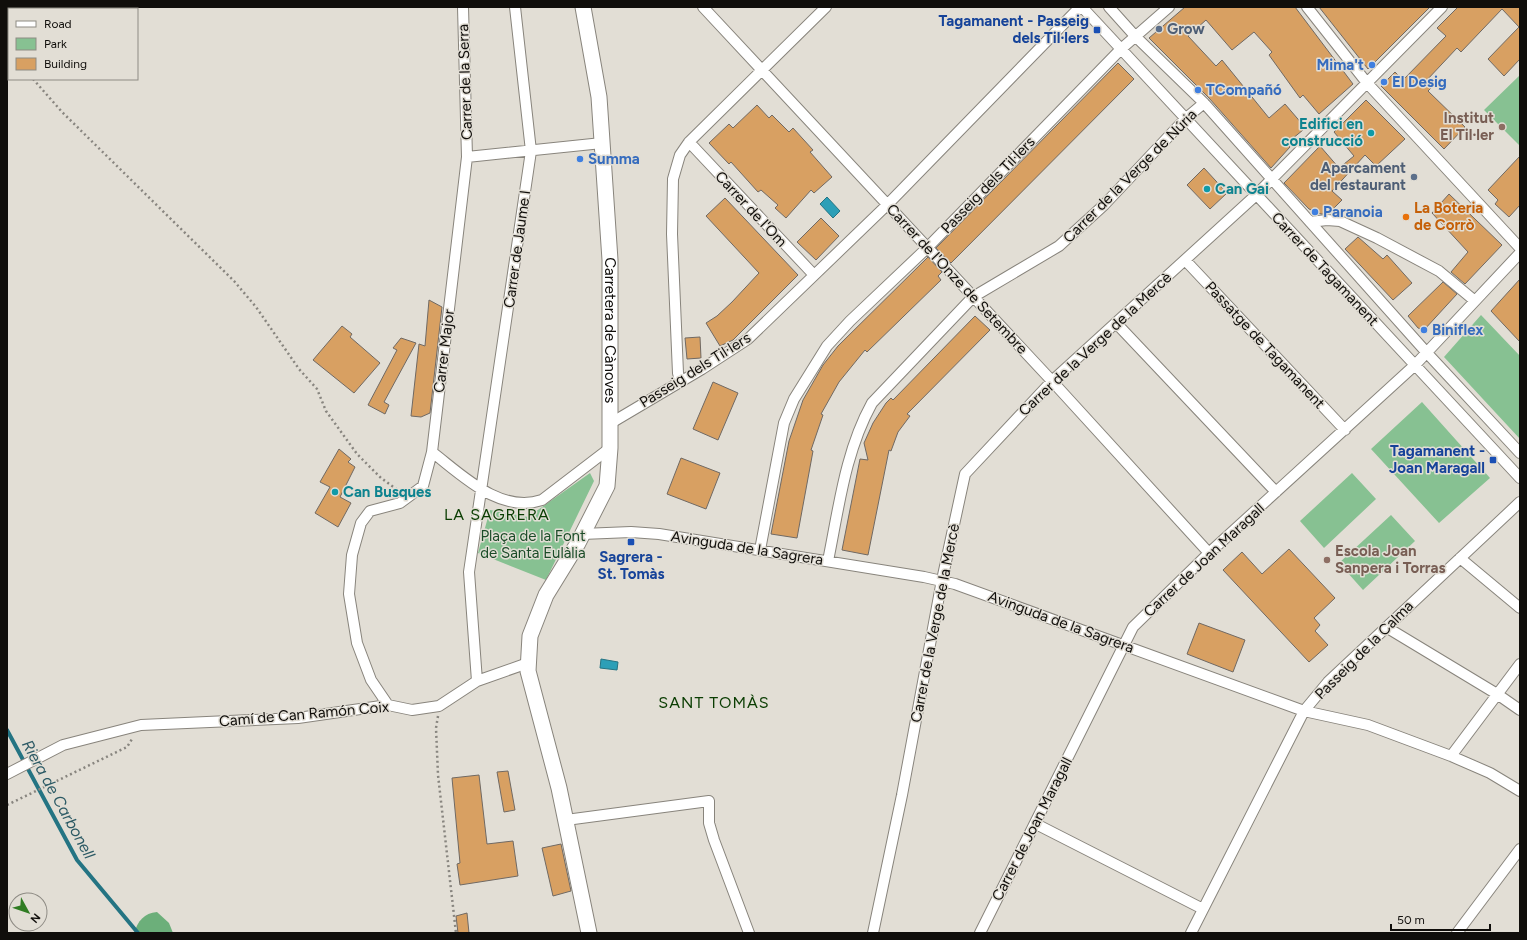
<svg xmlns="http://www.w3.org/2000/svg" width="1527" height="940" font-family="Figtree,sans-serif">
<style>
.green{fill:#87c192}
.forest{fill:#6caf7a}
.water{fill:#2c9fb7;stroke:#247483}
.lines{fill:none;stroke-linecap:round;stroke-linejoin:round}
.stream{stroke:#247483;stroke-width:4}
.building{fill:#d8a062;stroke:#706963}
.street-casing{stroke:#88847c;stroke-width:12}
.secondary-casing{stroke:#88847c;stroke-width:17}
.path{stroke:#88857f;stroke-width:2.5;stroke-dasharray:2 3;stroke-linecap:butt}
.street{stroke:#fff;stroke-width:10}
.secondary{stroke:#fff;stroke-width:15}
.service-dot{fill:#5c6f8a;stroke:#e2ded5;stroke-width:1.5}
.transit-dot{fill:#1a4fb4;stroke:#e2ded5;stroke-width:1.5}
.shop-dot{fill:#3f7fe0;stroke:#e2ded5;stroke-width:1.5}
.education-dot{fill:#8d6e63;stroke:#e2ded5;stroke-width:1.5}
.culture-dot{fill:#0f9aa8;stroke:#e2ded5;stroke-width:1.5}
.food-dot{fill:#e8710a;stroke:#e2ded5;stroke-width:1.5}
.labels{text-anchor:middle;stroke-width:3;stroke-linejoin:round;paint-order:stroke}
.transit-label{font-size:15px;font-weight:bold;fill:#164399;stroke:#e2ded5;text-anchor:end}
.service-label{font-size:15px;font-weight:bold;fill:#4e5e75;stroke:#e2ded5;text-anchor:start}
.shop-label{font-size:15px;font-weight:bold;fill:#366cbe;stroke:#e2ded5;text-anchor:start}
.street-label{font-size:15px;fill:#100e0b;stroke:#e2ded5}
.education-label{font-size:15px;font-weight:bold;fill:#785e54;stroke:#e2ded5;text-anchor:end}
.culture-label{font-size:15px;font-weight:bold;fill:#0d838f;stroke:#e2ded5;text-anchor:start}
.food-label{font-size:15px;font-weight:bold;fill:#c56008;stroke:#e2ded5;text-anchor:start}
.park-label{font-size:15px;fill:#1b4c28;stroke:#e2ded5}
.neighbourhood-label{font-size:16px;letter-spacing:1px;fill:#0a3d02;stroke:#e2ded5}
.water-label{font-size:16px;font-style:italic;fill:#2b5964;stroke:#e2ded5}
</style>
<rect width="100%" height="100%" fill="#e2ded5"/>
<path class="green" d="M 1520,75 L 1520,146 L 1484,110 Z
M 1481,315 L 1520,356 L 1520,439 L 1444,357 Z
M 1422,402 L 1490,478 L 1439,523 L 1371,449 Z
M 590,473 L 594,481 L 546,580 L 478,553 L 490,510 L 528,517 Z
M 1352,473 L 1376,499 L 1324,548 L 1300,521 Z
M 1391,515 L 1415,541 L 1363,590 L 1339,563 Z"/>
<path class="forest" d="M 157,912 L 169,923 L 173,933 L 134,933 C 138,921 144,913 157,912 Z"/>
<path class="water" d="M 827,197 L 840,211 L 833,218 L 820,204 Z
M 601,659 L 618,662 L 617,670 L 600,668 Z"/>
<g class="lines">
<path class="stream" d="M 41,9 L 44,7
M 7,38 L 9,37
M 7,730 L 77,860 L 138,933"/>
</g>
<path class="building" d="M 1185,7 L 1295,7 L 1353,84 L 1319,114 L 1303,95 L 1300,98 L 1269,55 L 1272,52 L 1254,32 L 1232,50 L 1206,20 L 1188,36 L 1216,66 L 1222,60 L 1269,118 L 1285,104 L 1303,125 L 1303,130 L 1287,143 L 1290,147 L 1271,168 L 1209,98 L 1149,38 Z
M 1319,7 L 1430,7 L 1368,69 Z
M 1458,7 L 1520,7 L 1520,59 L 1504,76 L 1488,59 L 1519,27 L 1502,9 L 1461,52 L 1457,48 L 1426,81 L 1432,87 L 1428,91 L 1465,127 L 1444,149 L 1381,86 L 1395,72 L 1403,80 L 1446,36 L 1437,28 Z
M 1118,63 L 1134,79 L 951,263 L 936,248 Z
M 1366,100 L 1405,139 L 1376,166 L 1365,155 L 1332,191 L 1342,200 L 1328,214 L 1321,214 L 1309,209 L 1284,183 L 1320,146 L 1339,168 L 1354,156 L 1334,132 Z
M 757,105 L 769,118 L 772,115 L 789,132 L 793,128 L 813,150 L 810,152 L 832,177 L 814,193 L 811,190 L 786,218 L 775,208 L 778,205 L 761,190 L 758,192 L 731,162 L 729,164 L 709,143 L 729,124 L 733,128 Z
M 1520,156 L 1520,205 L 1509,217 L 1495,204 L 1498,200 L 1488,190 Z
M 1204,168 L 1227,193 L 1210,209 L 1187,185 Z
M 1449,194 L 1502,245 L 1465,284 L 1451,272 L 1468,252 L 1432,213 Z
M 725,198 L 798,275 L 733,340 L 720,346 L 706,323 L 717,316 L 732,302 L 759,273 L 706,216 Z
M 821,218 L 839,236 L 816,260 L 797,242 Z
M 1358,237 L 1383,259 L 1387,255 L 1412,283 L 1393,300 L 1345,249 Z
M 928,257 L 942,272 L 938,276 L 941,280 L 867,352 L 865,350 L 839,382 L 821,414 L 823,415 L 811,450 L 813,451 L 797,538 L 771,534 L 789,441 L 803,400 L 823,365 L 838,346 Z
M 1520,279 L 1520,342 L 1491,311 Z
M 1443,282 L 1457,294 L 1424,330 L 1418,328 L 1408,316 Z
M 429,300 L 442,307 L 430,413 L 421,417 L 411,416 L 419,344 L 425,346 Z
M 975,316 L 990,330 L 907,414 L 910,416 L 898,432 L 891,451 L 889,450 L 868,555 L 842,550 L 860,459 L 868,460 L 864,443 L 873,423 L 886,403 L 891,398 L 893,400 Z
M 342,326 L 352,334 L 350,337 L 380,363 L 354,393 L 313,360 Z
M 700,337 L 701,358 L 687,359 L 685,338 Z
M 401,338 L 416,343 L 384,402 L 389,405 L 385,414 L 368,405 L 397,350 L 393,348 Z
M 713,382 L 738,393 L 718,440 L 693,429 Z
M 339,449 L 351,459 L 348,462 L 355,467 L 340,497 L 351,503 L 338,527 L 315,513 L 330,487 L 320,482 Z
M 681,458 L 720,473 L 706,509 L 667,494 Z
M 1289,549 L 1335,598 L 1314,618 L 1320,625 L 1315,631 L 1328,645 L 1309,662 L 1223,570 L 1242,552 L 1262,574 Z
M 1199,623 L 1245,640 L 1233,672 L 1187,654 Z
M 508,771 L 515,810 L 504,812 L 497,772 Z
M 479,775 L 487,844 L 513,841 L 518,876 L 460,885 L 457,864 L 460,863 L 452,778 Z
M 561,844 L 571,891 L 553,896 L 542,848 Z
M 467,913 L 469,933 L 458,933 L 456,916 Z"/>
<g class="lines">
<defs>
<path id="street" d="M 703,7 L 1052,381 L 1209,553
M 1082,7 L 1520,478
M 1109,7 L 1135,36 L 1204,103 L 1427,353 L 1520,453
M 1307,7 L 1367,83 L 1520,248
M 689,142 L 814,275
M 467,157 L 602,143
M 1310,222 L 1327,220 L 1340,221 L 1377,238 L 1439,271 L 1475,301
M 1185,260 L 1345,430
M 1116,323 L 1276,492
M 680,381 L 678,373 L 672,234 L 673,179 L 680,155 L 689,142 L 826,7
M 611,423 L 702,369 L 748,339 L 887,205 L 1080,7
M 432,452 C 462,475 500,514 542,500 L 610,448
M 582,534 L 631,532 L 659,534 L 924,577 L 955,584 L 1304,711 L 1368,725 L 1451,756 L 1490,773 L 1520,791
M 760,550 L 784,423 L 794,399 L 827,346 L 850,321 L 927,248 L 1121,49 L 1169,7
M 1460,558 L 1520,608
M 828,561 C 839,507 845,452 872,403 L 973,297 L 1059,246 L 1104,205 L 1185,119 L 1204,103
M 1386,627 L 1497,694 L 1520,710
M 477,681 L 469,572 L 531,151 L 515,7
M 388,705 L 371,680 L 357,643 L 349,594 L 352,555 L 361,523 L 370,511 L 400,503 L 423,486 L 432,452 L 467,157 L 463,7
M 1451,756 L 1520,664
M 7,774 L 63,745 L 141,725 L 298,718 L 388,705 L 412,710 L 439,706 L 477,681 L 528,663
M 566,820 L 709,801 L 709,823 L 714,840 L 749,933
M 1036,824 L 1203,909
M 873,933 L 902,795 L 942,580 L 965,474 L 1052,381 L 1255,196 L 1442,7
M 980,933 L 1133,627 L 1209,553 L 1415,365 L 1520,253
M 1191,933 L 1304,711 L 1328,682 L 1520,502
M 1457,933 L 1520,849"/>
<g id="secondary">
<path id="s1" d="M 583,7 L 599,97 L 610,260 L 610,448 L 607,486 L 578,543 L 546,595 L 530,636 L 528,671 L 559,788 L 589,933"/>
</g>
</defs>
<use href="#street" class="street-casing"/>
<use href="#secondary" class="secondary-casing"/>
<path class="path" d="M 7,25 L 9,28
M 33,79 L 62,112 L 234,281 L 256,307 L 299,369 L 317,389 L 326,411 L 357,454 L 381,478 L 399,491
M 438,716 L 436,728 L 438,775 L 456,933
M 7,805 L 127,747 L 132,739"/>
<use href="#street" class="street"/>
<use href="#secondary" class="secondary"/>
</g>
<g class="service-dot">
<circle cx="1159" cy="29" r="4"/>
<circle cx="1414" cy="177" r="4"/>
</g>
<g class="transit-dot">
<rect x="1093" y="26" width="8" height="8" rx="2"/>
<rect x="1489" y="456" width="8" height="8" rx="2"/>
<rect x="627" y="538" width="8" height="8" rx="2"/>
</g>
<g class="shop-dot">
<circle cx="1372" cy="65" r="4"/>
<circle cx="1384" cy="82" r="4"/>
<circle cx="1198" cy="90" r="4"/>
<circle cx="580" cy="159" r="4"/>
<circle cx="1315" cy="212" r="4"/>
<circle cx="1424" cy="330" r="4"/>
</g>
<g class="education-dot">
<circle cx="1502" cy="127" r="4"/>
<circle cx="1327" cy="560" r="4"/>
</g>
<g class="culture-dot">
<circle cx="1371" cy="133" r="4"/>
<circle cx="1207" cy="189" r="4"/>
<circle cx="335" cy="492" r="4"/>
</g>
<circle class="food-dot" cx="1406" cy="217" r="4"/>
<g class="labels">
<g class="transit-label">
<text x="1089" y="26">Tagamanent - Passeig<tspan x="1089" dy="17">dels Til·lers</tspan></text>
<text x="1485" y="456">Tagamanent -<tspan x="1485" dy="17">Joan Maragall</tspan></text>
<text x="631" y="562" text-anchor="middle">Sagrera -<tspan x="631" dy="17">St. Tomàs</tspan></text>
</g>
<g class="service-label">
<text x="1167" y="34">Grow</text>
<text x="1406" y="173" text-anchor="end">Aparcament<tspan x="1406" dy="17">del restaurant</tspan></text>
</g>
<g class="shop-label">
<text x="1364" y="70" text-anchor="end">Mima't</text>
<text x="1392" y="87">El Desig</text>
<text x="1206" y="95">TCompañó</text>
<text x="588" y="164">Summa</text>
<text x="1323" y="217">Paranoia</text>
<text x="1432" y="335">Biniflex</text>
</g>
<g class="street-label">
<text transform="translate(465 82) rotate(-92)" y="5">Carrer de la Serra</text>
<text transform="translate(1130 176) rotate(-45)" y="5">Carrer de la Verge de Núria</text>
<text transform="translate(988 185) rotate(-46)" y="5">Passeig dels Til·lers</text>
<text transform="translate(751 209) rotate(47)" y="5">Carrer de l'Om</text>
<text transform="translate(517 249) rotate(-82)" y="5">Carrer de Jaume I</text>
<text transform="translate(1325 269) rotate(47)" y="5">Carrer de Tagamanent</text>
<text transform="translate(957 279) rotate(47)" y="5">Carrer de l'Onze de Setembre</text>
<text dy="5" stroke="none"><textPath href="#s1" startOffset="325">Carretera de Cànoves</textPath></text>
<text transform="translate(1095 344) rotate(-43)" y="5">Carrer de la Verge de la Mercè</text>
<text transform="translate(1265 345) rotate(47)" y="5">Passatge de Tagamanent</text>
<text transform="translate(444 351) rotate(-83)" y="5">Carrer Major</text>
<text transform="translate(695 370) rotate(-32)" y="5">Passeig dels Til·lers</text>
<text transform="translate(747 548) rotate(9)" y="5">Avinguda de la Sagrera</text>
<text transform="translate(1204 560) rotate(-43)" y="5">Carrer de Joan Maragall</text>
<text transform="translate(1061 622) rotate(20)" y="5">Avinguda de la Sagrera</text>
<text transform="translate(935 623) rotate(-79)" y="5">Carrer de la Verge de la Mercè</text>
<text transform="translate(1364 650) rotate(-45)" y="5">Passeig de la Calma</text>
<text transform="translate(304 714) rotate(-5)" y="5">Camí de Can Ramón Coix</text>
<text transform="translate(1032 829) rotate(-63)" y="5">Carrer de Joan Maragall</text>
</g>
<g class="education-label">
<text x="1494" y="123">Institut<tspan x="1494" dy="17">El Til·ler</tspan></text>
<text x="1335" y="556" text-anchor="start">Escola Joan<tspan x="1335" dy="17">Sanpera i Torras</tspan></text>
</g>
<g class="culture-label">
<text x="1363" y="129" text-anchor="end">Edifici en<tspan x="1363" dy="17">construcció</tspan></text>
<text x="1215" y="194">Can Gai</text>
<text x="343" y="497">Can Busques</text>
</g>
<g class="food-label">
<text x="1414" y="213">La Boteria<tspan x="1414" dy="17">de Corrò</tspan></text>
</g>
<g class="park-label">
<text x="533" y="541">Plaça de la Font<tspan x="533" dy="17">de Santa Eulàlia</tspan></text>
</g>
<g class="neighbourhood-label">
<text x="497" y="520">LA SAGRERA</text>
<text x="714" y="708">SANT TOMÀS</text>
</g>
<g class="water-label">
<text transform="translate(59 799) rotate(61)" y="6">Riera de Carbonell</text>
</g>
</g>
<rect width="1527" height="940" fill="none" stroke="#100e0b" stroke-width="16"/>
<rect x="8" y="8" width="130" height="72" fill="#e2ded5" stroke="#8e8b84"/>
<rect x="16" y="21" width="20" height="6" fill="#ffffff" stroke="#8e8b84"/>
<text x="44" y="28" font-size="12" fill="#100e0b">Road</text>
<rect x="16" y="38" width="20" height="12" fill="#87c192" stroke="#8e8b84"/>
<text x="44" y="48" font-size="12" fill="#100e0b">Park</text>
<rect x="16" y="58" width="20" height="12" fill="#d8a062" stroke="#8e8b84"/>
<text x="44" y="68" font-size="12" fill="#100e0b">Building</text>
<g transform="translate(28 912) rotate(130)"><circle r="19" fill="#e2ded5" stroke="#8e8b84"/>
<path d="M0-3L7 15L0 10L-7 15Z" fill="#307c23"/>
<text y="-6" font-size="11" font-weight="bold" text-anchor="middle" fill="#100e0b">N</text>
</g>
<path d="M1391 924v6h99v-6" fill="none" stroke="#100e0b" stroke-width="2"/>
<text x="1397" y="924" font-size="12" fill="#100e0b" stroke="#e2ded5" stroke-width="3" paint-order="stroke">50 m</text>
</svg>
